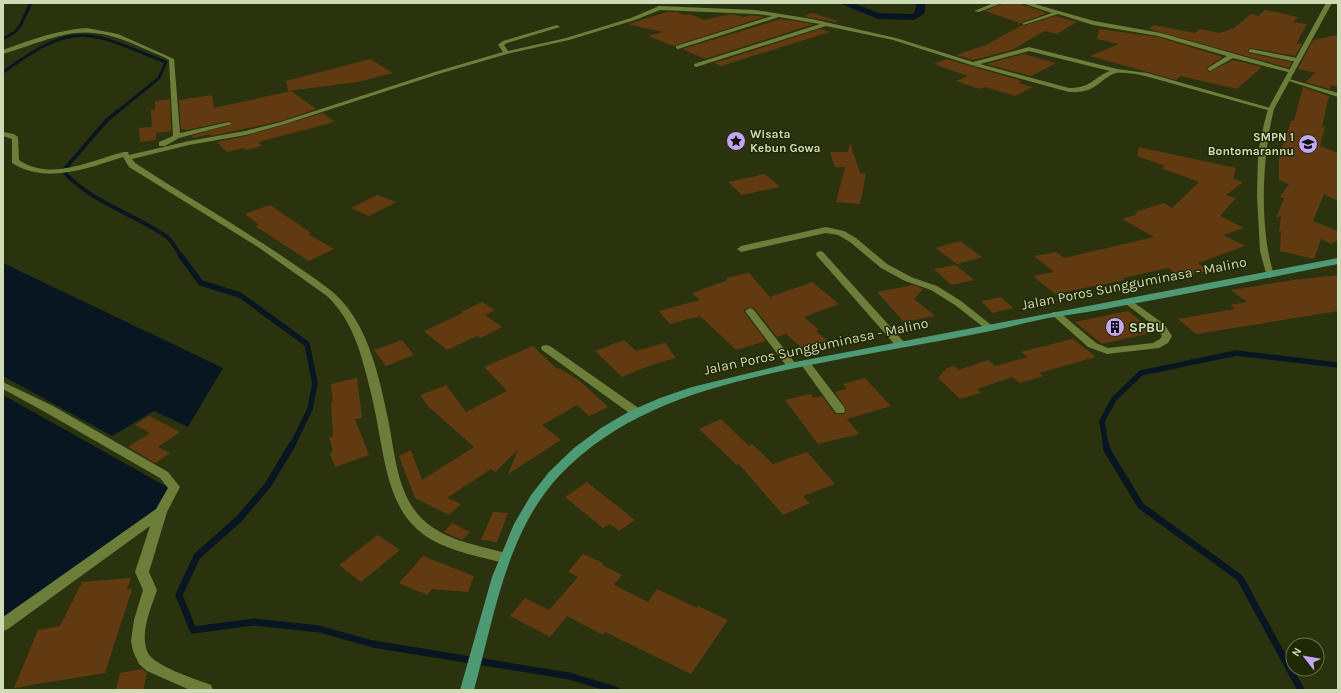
<svg xmlns="http://www.w3.org/2000/svg" width="1341" height="693" font-family="Karla,sans-serif">
<style>
.water{fill:#081621}
.lines{fill:none;stroke-linecap:round;stroke-linejoin:round}
.stream-far3{stroke:#081621;stroke-width:3}
.stream-far2{stroke:#081621;stroke-width:4}
.stream-far1{stroke:#081621;stroke-width:5.5}
.stream{stroke:#081621;stroke-width:7}
.canal{fill:#081621;fill-rule:evenodd}
.building{fill:#623a12}
.street{fill:#6c7e39;fill-rule:evenodd}
.secondary{fill:#6c7e39;fill-rule:evenodd}
.primary{fill:#4d9a74;fill-rule:evenodd}
.labels{text-anchor:middle;stroke-width:3;stroke-linejoin:round;paint-order:stroke}
.far-poi-label{font-size:12px;font-weight:bold;fill:#cfdab7;stroke:#202904;text-anchor:start}
.street-label{font-size:14px;fill:#cfdab7;stroke:#202904}
.poi-label{font-size:14px;font-weight:bold;fill:#cfdab7;stroke:#202904;text-anchor:start}
</style>
<rect width="100%" height="100%" fill="#2a330e"/>
<path class="water" d="M 3,263 L 223,368 L 188,427 L 154,411 L 112,436 L 3,376 Z
M 3,395 L 169,488 L 156,512 L 3,620 Z"/>
<g class="lines">
<path class="stream-far3" d="M 3,39 L 15,32 L 20,26 L 31,3
M 3,72 C 24,58 48,39 74,36 C 102,32 140,53 166,62 L 159,78 L 117,112"/>
<path class="stream-far2" d="M 118,111 L 107,120 L 63,171 C 92,203 133,213 167,237 C 173,242 177,251 182,257"/>
<path class="stream-far1" d="M 181,256 L 201,283 L 240,295 L 307,344 L 315,383 L 310,409 L 292,446
M 1106,446 L 1102,421 L 1114,399 L 1141,373 L 1236,353 L 1338,365"/>
<path class="stream" d="M 292,445 L 268,485 L 239,519 L 197,556 L 179,595 L 193,630 L 254,622 L 319,629 L 373,644 L 569,676 L 616,690
M 1106,445 L 1107,450 L 1141,506 L 1240,578 L 1301,690"/>
<path class="canal" d="M 839,3 L 853,3 L 879,13 L 912,14 L 915,11 L 916,3 L 926,3 L 924,14 L 914,20 L 878,19 Z"/>
</g>
<path class="building" d="M 1005,3 L 1018,3 L 1047,13 L 1023,22 L 1022,24 L 985,11 Z
M 1265,10 L 1298,17 L 1293,22 L 1307,24 L 1296,44 L 1303,43 L 1295,56 L 1251,48 L 1248,50 L 1249,53 L 1292,62 L 1289,68 L 1149,29 L 1154,25 L 1195,33 L 1200,29 L 1220,33 L 1234,28 L 1251,14 L 1258,16 Z
M 667,12 L 677,12 L 685,15 L 689,14 L 705,20 L 730,14 L 744,17 L 751,15 L 764,17 L 676,45 L 674,46 L 648,36 L 663,32 L 628,24 Z
M 812,13 L 838,21 L 834,22 L 804,16 Z
M 1055,16 L 1077,22 L 1057,34 L 1044,31 L 1012,50 L 973,60 L 956,55 L 986,45 L 1022,25 L 1023,26 Z
M 781,19 L 814,24 L 705,59 L 682,49 Z
M 820,29 L 830,32 L 721,66 L 714,63 Z
M 1099,29 L 1158,37 L 1223,57 L 1206,68 L 1209,72 L 1233,60 L 1262,67 L 1237,89 L 1180,76 L 1176,80 L 1090,56 L 1119,44 L 1097,39 Z
M 1338,35 L 1338,87 L 1331,85 L 1330,89 L 1305,82 L 1316,73 L 1298,69 L 1313,40 Z
M 1024,54 L 1056,63 L 1031,76 L 986,64 Z
M 370,59 L 393,73 L 358,82 L 288,91 L 286,81 Z
M 946,59 L 1022,81 L 1018,83 L 1033,87 L 1015,96 L 986,87 L 980,89 L 956,81 L 968,76 L 934,64 Z
M 1303,87 L 1329,96 L 1322,127 L 1325,127 L 1320,146 L 1338,153 L 1338,201 L 1324,194 L 1313,221 L 1338,231 L 1338,240 L 1331,244 L 1321,239 L 1314,259 L 1280,251 L 1281,231 L 1279,232 L 1281,216 L 1276,218 L 1284,198 L 1280,197 L 1289,184 L 1279,180 L 1279,147 L 1282,148 L 1291,121 L 1294,121 Z
M 291,91 L 316,109 L 281,121 L 211,136 L 210,134 L 193,138 L 191,136 L 233,124 L 229,121 L 187,130 L 181,129 L 179,100 L 212,95 L 214,108 Z
M 170,99 L 171,131 L 156,133 L 156,140 L 140,142 L 139,128 L 152,127 L 151,110 L 155,110 L 155,101 Z
M 323,113 L 335,122 L 258,142 L 262,146 L 246,150 L 244,148 L 227,152 L 217,142 L 246,136 Z
M 850,143 L 860,173 L 866,174 L 860,204 L 836,202 L 845,167 L 835,167 L 830,152 L 848,152 Z
M 1139,147 L 1236,168 L 1233,179 L 1243,182 L 1226,195 L 1236,198 L 1220,216 L 1244,228 L 1223,235 L 1245,246 L 1198,263 L 1209,271 L 1181,277 L 1168,268 L 1123,278 L 1125,280 L 1055,294 L 1033,276 L 1054,272 L 1034,256 L 1056,252 L 1064,258 L 1154,237 L 1122,219 L 1138,214 L 1135,212 L 1164,203 L 1172,208 L 1199,182 L 1161,168 L 1165,166 L 1137,156 Z
M 765,174 L 780,187 L 742,195 L 728,182 Z
M 377,195 L 396,202 L 369,216 L 351,208 Z
M 270,205 L 311,233 L 308,234 L 334,249 L 309,261 L 255,226 L 259,225 L 245,214 Z
M 960,241 L 982,257 L 957,264 L 935,248 Z
M 956,265 L 974,280 L 951,285 L 934,269 Z
M 749,273 L 770,297 L 812,282 L 839,304 L 804,317 L 819,330 L 816,331 L 828,341 L 804,350 L 786,334 L 777,337 L 754,308 L 750,307 L 744,310 L 744,312 L 766,341 L 736,350 L 700,316 L 670,324 L 659,311 L 700,300 L 692,293 L 728,280 L 726,278 Z
M 1338,275 L 1338,311 L 1196,334 L 1178,319 L 1235,309 L 1230,305 L 1247,302 L 1231,290 L 1293,280 Z
M 913,285 L 923,289 L 914,299 L 935,316 L 904,322 L 877,292 Z
M 1001,297 L 1013,308 L 993,313 L 981,301 Z
M 482,302 L 495,310 L 485,315 L 502,327 L 481,338 L 477,336 L 447,350 L 424,331 L 463,313 L 461,312 Z
M 1128,311 L 1155,332 L 1102,344 L 1075,322 Z
M 1073,339 L 1096,357 L 1039,373 L 1043,376 L 1020,383 L 1012,377 L 977,389 L 981,393 L 960,399 L 938,378 L 947,368 L 954,366 L 959,370 L 988,360 L 995,366 L 1028,357 L 1021,352 Z
M 402,340 L 414,355 L 386,366 L 374,350 Z
M 624,340 L 636,351 L 665,343 L 676,358 L 651,365 L 622,377 L 595,351 Z
M 533,346 L 557,369 L 559,368 L 580,381 L 608,407 L 589,416 L 577,405 L 542,425 L 561,440 L 508,474 L 518,450 L 495,472 L 491,469 L 447,498 L 461,504 L 449,515 L 415,498 L 399,456 L 411,450 L 422,480 L 474,447 L 428,406 L 420,395 L 446,385 L 466,412 L 507,391 L 484,367 Z
M 357,378 L 362,418 L 355,419 L 369,455 L 335,467 L 330,453 L 333,451 L 329,438 L 333,436 L 331,402 L 333,402 L 331,384 Z
M 865,378 L 891,406 L 847,419 L 859,434 L 818,444 L 785,400 L 810,394 L 814,398 L 822,396 L 835,414 L 844,414 L 846,410 L 845,407 L 835,392 L 847,389 L 843,384 Z
M 149,416 L 180,432 L 158,447 L 170,453 L 155,463 L 128,447 L 150,433 L 135,425 Z
M 721,419 L 749,446 L 752,444 L 773,464 L 807,452 L 835,484 L 803,496 L 810,503 L 783,515 L 739,464 L 737,465 L 699,429 Z
M 587,482 L 635,520 L 619,531 L 610,524 L 603,528 L 565,497 Z
M 493,512 L 508,513 L 497,542 L 481,540 Z
M 452,523 L 470,532 L 462,540 L 444,532 Z
M 378,535 L 400,550 L 361,582 L 339,565 Z
M 583,554 L 603,563 L 602,565 L 622,575 L 614,585 L 648,602 L 657,589 L 697,608 L 698,606 L 728,620 L 691,674 L 605,632 L 603,635 L 567,616 L 550,637 L 510,616 L 525,598 L 549,610 L 578,577 L 568,572 Z
M 423,556 L 474,576 L 468,592 L 432,589 L 427,595 L 399,583 Z
M 131,578 L 127,589 L 132,589 L 105,673 L 14,688 L 38,630 L 60,626 L 82,582 Z
M 142,669 L 147,673 L 143,690 L 116,690 L 120,673 Z"/>
<g class="lines">
<path class="street" d="M 994,3 L 1002,3 L 979,12 L 974,11 Z
M 1022,3 L 1031,3 L 1094,21 L 1161,33 L 1295,71 L 1292,73 L 1233,58 L 1210,71 L 1207,69 L 1208,68 L 1227,56 L 1158,36 L 1093,25 L 1058,14 L 1023,25 L 1023,23 L 1052,13 Z
M 659,6 L 755,10 L 812,19 L 896,38 L 973,62 L 1029,47 L 1117,69 L 1147,73 L 1274,109 L 1271,111 L 1145,76 C 1136,74 1125,72 1116,73 C 1108,75 1101,83 1094,87 C 1086,92 1078,92 1069,92 L 971,65 L 893,40 L 826,26 L 696,67 L 694,66 L 694,64 L 820,24 L 779,17 L 678,49 L 676,48 L 676,46 L 772,16 L 755,14 L 660,10 L 635,20 L 569,40 L 507,54 L 442,73 L 285,124 L 246,135 L 189,145 L 132,159 L 135,163 C 189,198 245,230 298,267 C 315,279 334,290 347,307 C 371,338 380,381 388,419 C 396,458 397,503 432,527 C 455,543 483,546 509,554 L 510,558 L 509,562 L 504,563 C 480,557 454,552 432,540 C 392,517 387,474 379,433 C 375,408 369,383 362,359 C 355,335 345,313 327,296 L 258,247 L 129,167 L 123,157 C 88,168 46,185 12,163 L 12,139 L 3,136 L 3,132 L 14,134 L 18,137 L 19,160 C 51,182 91,160 124,152 L 128,152 L 129,155 L 189,141 L 245,131 L 281,122 L 438,71 L 503,52 L 498,45 L 503,41 L 557,25 L 560,27 L 507,43 L 504,45 L 508,51 L 566,38 L 631,18 ZM 1029,51 L 1110,71 C 1092,78 1092,88 1069,88 L 980,64 Z
M 87,28 L 118,34 L 174,59 L 180,133 L 229,122 L 232,124 L 179,138 L 165,146 L 159,146 L 159,142 L 173,136 L 169,60 C 159,54 146,50 136,45 C 78,20 58,38 3,54 L 3,50 C 30,40 57,30 87,28 Z
M 1251,49 L 1297,58 L 1300,60 L 1297,62 L 1249,52 L 1249,50 Z
M 1286,78 L 1338,93 L 1338,97 L 1286,80 Z
M 826,227 L 844,231 L 856,238 L 887,264 L 911,277 L 937,286 L 961,301 L 995,328 L 990,331 L 987,330 L 955,305 L 931,290 L 905,281 L 881,268 L 850,242 L 838,235 L 826,233 L 741,252 L 737,249 L 741,246 Z
M 820,251 L 823,252 L 904,342 L 905,344 L 904,346 L 896,346 L 817,256 L 816,254 L 817,252 Z
M 1129,299 L 1164,324 L 1172,336 L 1168,343 L 1159,348 L 1107,354 L 1088,347 L 1051,314 L 1053,312 L 1059,312 L 1096,343 L 1108,348 L 1153,343 L 1160,339 L 1162,336 L 1157,328 L 1126,304 L 1124,302 Z
M 750,308 L 753,309 L 796,364 L 797,366 L 796,368 L 788,368 L 745,311 Z
M 546,345 L 550,346 L 640,409 L 641,412 L 640,415 L 632,415 L 542,350 L 541,348 L 542,346 Z
M 805,360 L 809,361 L 844,407 L 845,410 L 844,413 L 836,413 L 800,363 Z
M 3,382 L 53,406 L 168,472 L 180,487 L 167,512 L 149,572 L 157,590 C 151,608 140,631 147,651 C 152,666 196,679 211,685 L 213,690 L 190,690 L 147,671 L 139,664 L 133,651 L 131,641 L 134,620 L 143,590 L 135,572 L 150,526 L 8,629 L 3,631 L 3,617 L 156,509 L 168,488 L 160,478 L 45,412 L 3,389 Z"/>
<path class="secondary" d="M 1326,3 L 1332,3 L 1274,109 C 1262,156 1259,229 1274,275 L 1270,278 L 1267,277 L 1260,251 L 1257,196 L 1258,153 L 1264,124 L 1268,109 Z"/>
<path class="primary" d="M 1338,258 L 1338,264 C 1266,278 1193,293 1121,306 C 1096,311 1072,314 1048,318 C 1027,322 1007,328 986,332 C 927,344 868,353 810,365 C 718,384 625,406 559,476 C 506,533 494,618 474,690 L 460,690 L 492,577 L 514,524 L 531,495 L 549,472 L 574,448 L 601,428 L 630,411 L 660,398 L 692,387 L 795,362 Z"/>
</g>
<defs>
<symbol id="sight-disc" viewBox="-11 -11 22 22"><circle r="9.5" fill="#c4a7f1" stroke="#202904"/><path d="M0-6L1.8-2.2L6-1.7L2.9 1.2L3.7 5.4L0 3.3L-3.7 5.4L-2.9 1.2L-6-1.7L-1.8-2.2Z" fill="#111"/></symbol>
<symbol id="school-disc" viewBox="-11 -11 22 22"><circle r="9.5" fill="#c4a7f1" stroke="#202904"/><path d="M0-5L7-2L0 1L-7-2ZM-4 1L0 2.5L4 1V4Q0 6-4 4Z" fill="#111"/></symbol>
<symbol id="building-disc" viewBox="-11 -11 22 22"><circle r="9.5" fill="#c4a7f1" stroke="#202904"/><path d="M-4-6H4V6H1V3H-1V6H-4ZM-2.5-4.3h1.7v1.8h-1.7ZM.8-4.3h1.7v1.8H.8ZM-2.5-1h1.7V.8h-1.7ZM.8-1h1.7V.8H.8Z" fill="#111"/></symbol>
</defs>
<g fill-rule="evenodd">
<use href="#sight-disc" x="725" y="130" width="22" height="22"/>
<use href="#school-disc" x="1297" y="133" width="22" height="22"/>
<use href="#building-disc" x="1104" y="316" width="22" height="22"/>
</g>
<g class="labels">
<g class="far-poi-label">
<text x="750" y="138">Wisata<tspan x="750" dy="14">Kebun Gowa</tspan></text>
<text x="1294" y="141" text-anchor="end">SMPN 1<tspan x="1294" dy="14">Bontomarannu</tspan></text>
</g>
<g class="street-label">
<text transform="translate(1134 283) rotate(-11)" y="5">Jalan Poros Sungguminasa - Malino</text>
<text transform="translate(816 346) rotate(-12)" y="5">Jalan Poros Sungguminasa - Malino</text>
</g>
<g class="poi-label">
<text x="1129" y="332">SPBU</text>
</g>
</g>
<rect width="1341" height="693" fill="none" stroke="#cfdab7" stroke-width="8"/>
<g transform="translate(1305 657) rotate(301)"><circle r="19" fill="#202904" stroke="#66704c"/>
<path d="M0-3L7 15L0 10L-7 15Z" fill="#c4a7f1"/>
<text y="-6" font-size="11" font-weight="bold" text-anchor="middle" fill="#cfdab7">N</text>
</g>
</svg>
